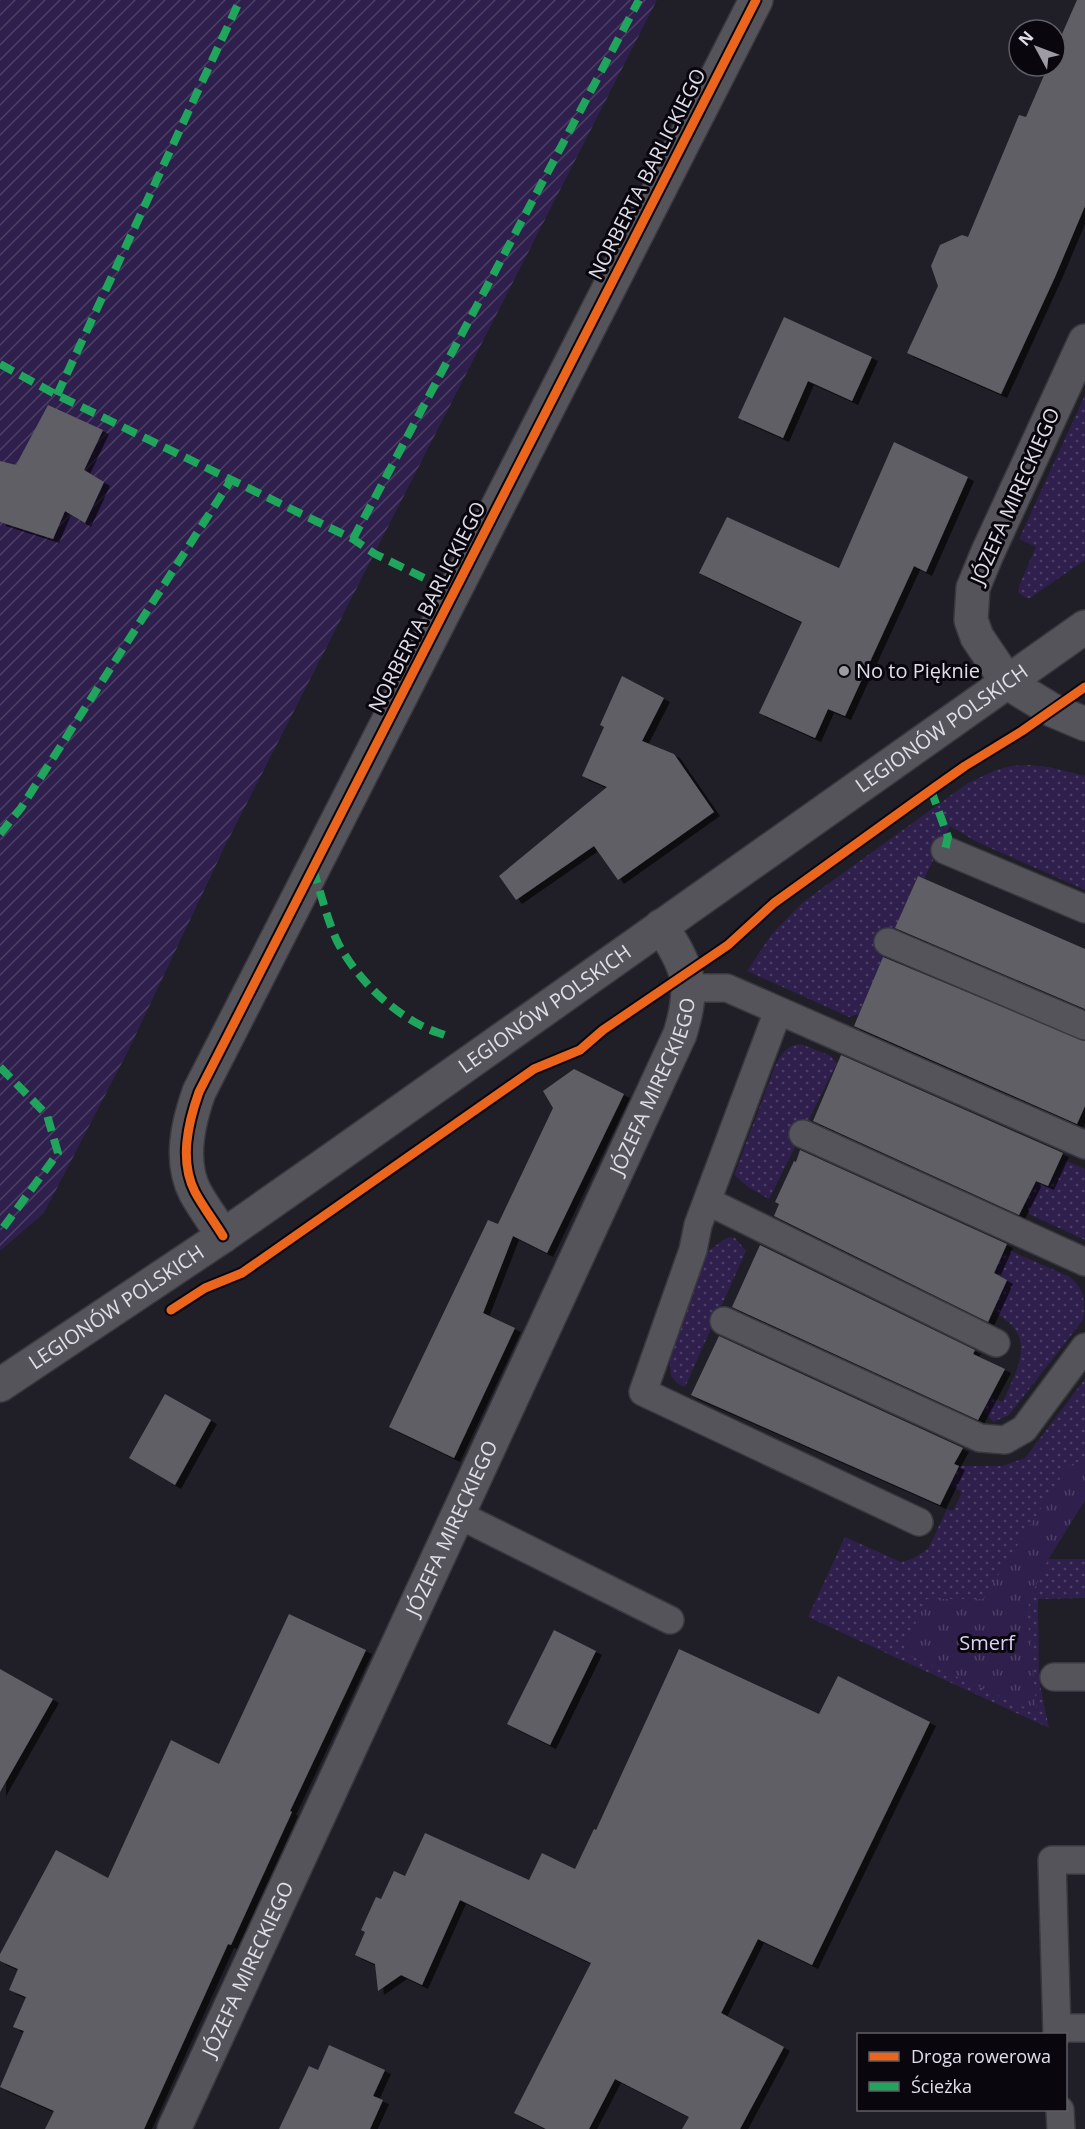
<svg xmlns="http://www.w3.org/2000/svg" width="1085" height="2129" font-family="'Open Sans',sans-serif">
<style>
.grass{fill:url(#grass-dots)}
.park{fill:url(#park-tufts)}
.garden{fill:url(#garden-furrows)}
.building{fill:#605f66;filter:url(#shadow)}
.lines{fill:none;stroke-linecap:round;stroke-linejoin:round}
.lane-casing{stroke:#39383e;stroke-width:30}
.street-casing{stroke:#39383e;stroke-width:36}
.secondary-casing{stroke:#39383e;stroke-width:36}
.lane{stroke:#56545b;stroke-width:27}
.street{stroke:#56545b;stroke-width:33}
.secondary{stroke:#56545b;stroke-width:33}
.quiet{stroke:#20a55d;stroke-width:8;stroke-dasharray:15 8;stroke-linecap:butt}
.cycleway-casing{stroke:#09070d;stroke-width:13}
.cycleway{stroke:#eb651d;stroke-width:9}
.poi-dot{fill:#9d9ba4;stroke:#09070d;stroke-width:2}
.labels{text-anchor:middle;stroke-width:6;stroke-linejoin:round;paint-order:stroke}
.street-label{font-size:20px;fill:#e0dee8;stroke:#09070d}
.poi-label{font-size:20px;fill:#e0dee8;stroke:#09070d;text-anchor:start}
.park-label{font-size:20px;fill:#dbd2f7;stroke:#09070d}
</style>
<defs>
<pattern id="grass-dots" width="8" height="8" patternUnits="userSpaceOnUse" patternTransform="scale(1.5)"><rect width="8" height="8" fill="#2f1f4c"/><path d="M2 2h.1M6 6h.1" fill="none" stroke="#4d3f66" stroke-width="1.8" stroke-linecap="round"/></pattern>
<pattern id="park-tufts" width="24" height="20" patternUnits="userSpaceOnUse" patternTransform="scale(1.5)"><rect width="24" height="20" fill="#2f1f4c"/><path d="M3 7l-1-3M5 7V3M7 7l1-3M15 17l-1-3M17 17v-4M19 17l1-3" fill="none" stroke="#4d3f66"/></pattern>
<pattern id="garden-furrows" width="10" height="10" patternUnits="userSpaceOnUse" patternTransform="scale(1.5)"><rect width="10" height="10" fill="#2f1f4c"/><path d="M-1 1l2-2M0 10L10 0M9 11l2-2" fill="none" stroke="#4d3f66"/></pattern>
<filter id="shadow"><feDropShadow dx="6" dy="4" stdDeviation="0" flood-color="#0009"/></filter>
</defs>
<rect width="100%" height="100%" fill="#201e26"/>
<path class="grass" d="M 1085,395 L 1085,560 L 1030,598 L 1026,598 L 1018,592 L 1019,586 L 1036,547 L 1019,539 Z
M 1029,765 L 1049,767 L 1085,776 L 1085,890 L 977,842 L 950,826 L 924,879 L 917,877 L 859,1014 L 849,1017 L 747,971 L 771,935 L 801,904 L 825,886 L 968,783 L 996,770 L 1011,766 Z
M 801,1044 L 831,1056 L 837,1063 L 769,1199 L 748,1187 L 734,1175 L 775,1066 C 782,1053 786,1046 801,1044 Z
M 1066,1161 L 1085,1169 L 1085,1240 L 1029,1214 L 1026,1202 L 1036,1181 L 1049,1186 Z
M 728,1237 L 735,1238 L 746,1251 L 685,1387 L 678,1384 L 671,1376 L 669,1356 L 705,1253 Z
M 1011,1251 L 1070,1277 C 1085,1289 1085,1301 1083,1320 L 1009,1415 L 993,1422 L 983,1410 L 990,1397 L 1003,1402 C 1019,1364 1039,1335 991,1311 L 1007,1280 L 994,1273 L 1002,1255 Z
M 1085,1379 L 1085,1500 L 1048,1559 L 1085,1559 L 1085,1598 L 1038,1599 L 1039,1680 L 1049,1728 L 808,1617 L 845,1537 L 901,1562 L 912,1559 L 928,1549 L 947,1509 L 953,1511 L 962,1492 L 949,1485 L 959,1466 L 1002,1466 L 1025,1458 Z"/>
<path class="park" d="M 1085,1459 L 1085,1500 L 1048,1560 L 1029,1600 L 1028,1621 L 1037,1713 L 902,1652 L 927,1599 L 983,1599 L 1068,1466 Z"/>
<path class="garden" d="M 0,0 L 657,0 L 225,846 L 128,1051 L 44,1213 L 0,1251 Z"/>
<path class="building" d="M 1077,0 L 1085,0 L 1085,206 L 1055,277 L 1001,394 L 907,353 L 938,286 L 931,266 L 940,245 L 962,235 L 968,237 L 1019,115 L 1026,117 L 1048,66 L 1055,66 L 1055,50 Z
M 784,317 L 872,357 L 852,401 L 808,381 L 783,438 L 738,418 Z
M 48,405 L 103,430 L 84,470 L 104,482 L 85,523 L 65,511 L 53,539 L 0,522 L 0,461 L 16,465 Z
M 894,442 L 968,477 L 926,572 L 914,566 L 845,716 L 828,709 L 815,738 L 759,713 L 802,622 L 699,573 L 727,517 L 839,568 Z
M 622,676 L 664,698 L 642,741 L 674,754 L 714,812 L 618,880 L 594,846 L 516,900 L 499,876 L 607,787 L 582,776 L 604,727 L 600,725 Z
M 918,876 L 1085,949 L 1085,1009 L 895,928 Z
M 883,957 L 1085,1041 L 1085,1106 L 1077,1124 L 854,1026 Z
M 841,1055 L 1063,1153 L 1048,1186 L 1036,1181 L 1019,1215 L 813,1121 Z
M 574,1069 L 624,1094 L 547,1253 L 513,1236 L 483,1313 L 515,1328 L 454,1458 L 389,1427 L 488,1220 L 498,1224 L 553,1108 L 543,1091 Z
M 800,1150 L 1007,1244 L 994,1273 L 1007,1280 L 988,1322 L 774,1216 L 779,1204 L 775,1202 L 794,1161 L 796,1162 Z
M 760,1245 L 975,1350 L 973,1354 L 1005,1369 L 978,1420 L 732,1307 Z
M 719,1336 L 963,1448 L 954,1464 L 959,1466 L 940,1505 L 691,1395 Z
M 165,1394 L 211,1420 L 175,1485 L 129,1458 Z
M 289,1614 L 366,1650 L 290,1811 L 292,1812 L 231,1945 L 228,1944 L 144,2129 L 45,2129 L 54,2111 L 0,2087 L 24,2031 L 13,2027 L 26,1997 L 9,1990 L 18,1969 L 0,1961 L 0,1954 L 56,1850 L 108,1878 L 171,1740 L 219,1764 Z
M 554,1630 L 596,1651 L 550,1745 L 507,1724 Z
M 679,1649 L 819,1714 L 838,1676 L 930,1722 L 812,1965 L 758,1939 L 721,2013 L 784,2047 L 740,2129 L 682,2129 L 689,2117 L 615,2079 L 589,2129 L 546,2129 L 514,2113 L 591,1963 L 460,1900 L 422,1985 L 401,1975 L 378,1991 L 375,1964 L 355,1955 L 365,1932 L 361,1930 L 376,1897 L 381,1899 L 394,1871 L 405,1876 L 425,1833 L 529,1880 L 542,1853 L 575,1869 L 594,1829 L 596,1830 Z
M 0,1669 L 53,1699 L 0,1792 Z
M 329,2045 L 385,2070 L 373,2096 L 383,2100 L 370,2129 L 279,2129 L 309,2066 L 318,2070 Z"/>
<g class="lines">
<defs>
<path id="lane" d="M 945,850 L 1085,909
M 888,942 L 1085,1026
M 689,988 L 727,988 L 1085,1145
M 778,1011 L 698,1225 L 693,1250 L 643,1392 L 919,1522
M 803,1134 L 1085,1262
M 707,1201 L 996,1343
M 724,1321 L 980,1438 L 1005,1440 L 1024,1429 L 1085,1347
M 459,1515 L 670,1620
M 1054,1677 L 1085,1677
M 1057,2028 L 1085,2028
M 1057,2034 L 1052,1860 L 1085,1860
M 1060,2110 L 1061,2129"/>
<g id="street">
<path d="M 1085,341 L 987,554 L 973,588 L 971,620 L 977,637 L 1008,683 L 1052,710 L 1085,724"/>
<path d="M 223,1236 C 214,1221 203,1207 195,1192 C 179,1161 188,1123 199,1092 L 756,0"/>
<path id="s1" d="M 174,2129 L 680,1034 C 695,985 689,968 661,926"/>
</g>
<g id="secondary">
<path id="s2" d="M 0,1385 L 223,1236 L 330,1161 L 1085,627"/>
</g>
</defs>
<use href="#lane" class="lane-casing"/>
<use href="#street" class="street-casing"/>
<use href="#secondary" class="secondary-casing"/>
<use href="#lane" class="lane"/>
<use href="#street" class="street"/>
<use href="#secondary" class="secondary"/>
<path class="quiet" d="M 0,364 L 57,395 L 353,539 L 375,554 L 455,593
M 57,395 L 240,0
M 353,539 L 639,0
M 931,790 L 948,837 L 945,850
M 0,834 L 21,808 L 231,480
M 313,869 C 321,893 327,920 338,943 C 356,977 388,1009 422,1026 C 430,1030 439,1033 447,1036
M 0,1067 L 47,1115 L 58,1153 L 0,1232"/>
<defs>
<path id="cycleway" d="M 223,1236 C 214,1221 203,1207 195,1192 C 179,1161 188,1123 199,1092 L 756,0
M 171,1310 L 205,1288 L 242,1273 L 534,1069 L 580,1050 L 603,1030 L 728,945 L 774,903 L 931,790 L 965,766 L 1022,731 L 1085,687"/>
</defs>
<use href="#cycleway" class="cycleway-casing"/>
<use href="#cycleway" class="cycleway"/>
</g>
<circle class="poi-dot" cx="844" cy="671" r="6"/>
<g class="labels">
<g class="street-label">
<text transform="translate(647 174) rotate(-63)" y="7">NORBERTA BARLICKIEGO</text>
<text transform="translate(1015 496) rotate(-66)" y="7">JÓZEFA MIRECKIEGO</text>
<text transform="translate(427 607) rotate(-63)" y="7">NORBERTA BARLICKIEGO</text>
<text dy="7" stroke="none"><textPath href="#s2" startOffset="1148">LEGIONÓW POLSKICH</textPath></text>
<text dy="7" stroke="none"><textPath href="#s2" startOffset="662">LEGIONÓW POLSKICH</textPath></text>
<text dy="7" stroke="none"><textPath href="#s1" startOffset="1148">JÓZEFA MIRECKIEGO</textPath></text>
<text dy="7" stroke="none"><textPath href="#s2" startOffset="140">LEGIONÓW POLSKICH</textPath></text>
<text dy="7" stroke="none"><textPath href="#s1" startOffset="662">JÓZEFA MIRECKIEGO</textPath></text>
<text dy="7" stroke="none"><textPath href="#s1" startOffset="176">JÓZEFA MIRECKIEGO</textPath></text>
</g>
<g class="poi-label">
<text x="856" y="678">No to Pięknie</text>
</g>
<g class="park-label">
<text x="987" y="1650">Smerf</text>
</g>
</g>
<rect x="857" y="2033" width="210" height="78" fill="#09070d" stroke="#5f5d65" stroke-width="1.5"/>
<rect x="869" y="2052" width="30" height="9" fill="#eb651d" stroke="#5f5d65" stroke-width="1.5"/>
<text x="911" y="2063" font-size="18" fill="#e0dee8">Droga rowerowa</text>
<rect x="869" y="2082" width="30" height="9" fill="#20a55d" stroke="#5f5d65" stroke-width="1.5"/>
<text x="911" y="2093" font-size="18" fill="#e0dee8">Ścieżka</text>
<g transform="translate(1037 48) rotate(311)"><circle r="28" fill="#09070d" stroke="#5f5d65" stroke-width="1.5"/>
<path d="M0-4.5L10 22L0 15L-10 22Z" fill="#9d9ba4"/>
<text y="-9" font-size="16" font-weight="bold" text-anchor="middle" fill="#e0dee8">N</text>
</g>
</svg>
